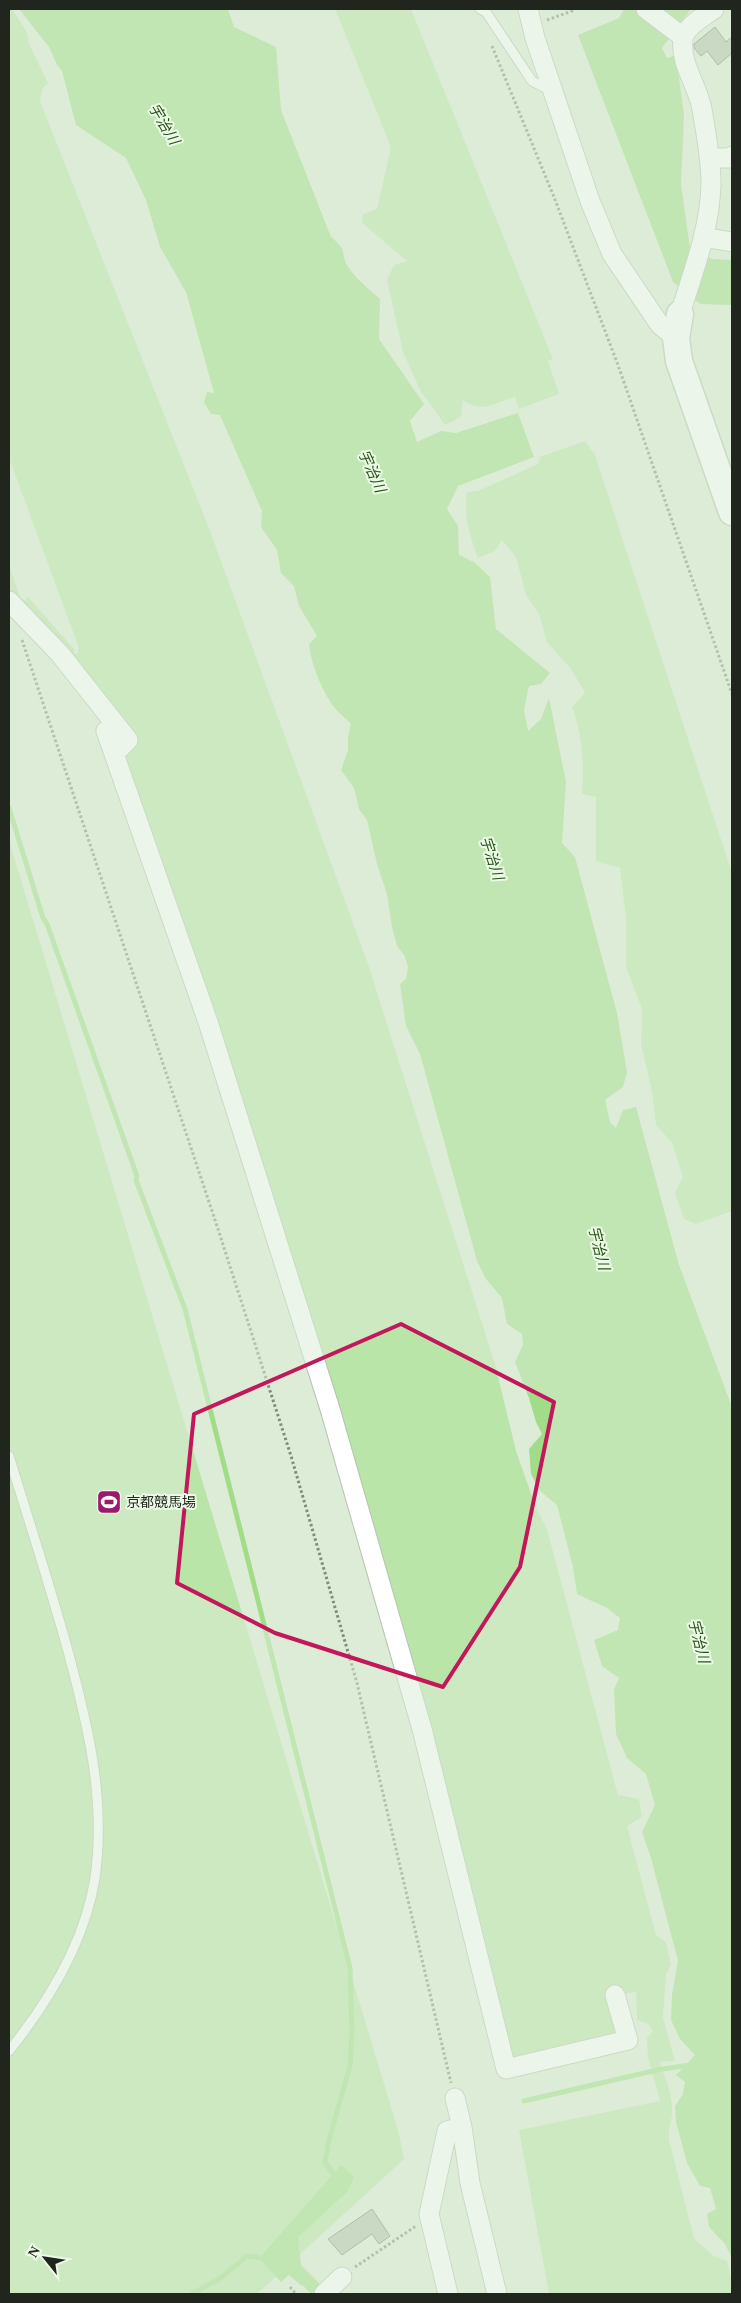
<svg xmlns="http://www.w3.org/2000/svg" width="741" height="2303" font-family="'Times New Roman','Noto Sans JP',serif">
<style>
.green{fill:#bae5a9}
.water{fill:#a1dd89}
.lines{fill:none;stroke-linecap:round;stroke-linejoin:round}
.stream{stroke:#a1dd89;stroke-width:5}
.building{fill:#b3c1ad;stroke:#788673}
.lane-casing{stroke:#b5c4b0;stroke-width:11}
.street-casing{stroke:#b5c4b0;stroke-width:21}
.secondary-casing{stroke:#b5c4b0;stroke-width:29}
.path{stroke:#818b7d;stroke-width:3;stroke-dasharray:2.5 2.5;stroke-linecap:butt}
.lane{stroke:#fff;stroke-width:9}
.street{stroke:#fff;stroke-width:19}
.secondary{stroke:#fff;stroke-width:26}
.marked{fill:none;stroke:#c2185b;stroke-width:4;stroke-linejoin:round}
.labels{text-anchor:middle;stroke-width:4;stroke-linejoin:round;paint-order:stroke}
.poi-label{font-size:14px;fill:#20251e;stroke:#eafae5;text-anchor:start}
.water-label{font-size:15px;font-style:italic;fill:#2b511a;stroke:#eafae5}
</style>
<rect width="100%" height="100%" fill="#ddecd7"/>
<path class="green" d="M 9,9 L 12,9 L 27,32 L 29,44 L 48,83 L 42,89 L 40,101 L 209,528 L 368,964 L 495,1364 L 516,1451 L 535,1505 L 547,1529 L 618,1795 L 639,1799 L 642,1817 L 627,1826 L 656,1935 L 666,1942 L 671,1965 L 666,1974 L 663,2017 L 675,2061 L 660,2062 C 665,2078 673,2096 672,2112 C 672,2122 668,2130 669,2140 L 694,2238 L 712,2255 L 727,2261 L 732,2281 L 732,2294 L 549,2294 L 519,2130 L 660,2101 L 648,2057 L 647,2038 L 653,2031 L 648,2024 L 637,2020 L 636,1992 L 616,1995 L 628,2040 L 506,2069 L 422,1729 L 106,731 L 128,740 L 9,601 L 9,565 L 20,597 L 26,601 L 27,596 L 74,649 L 74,654 L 78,653 L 79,648 L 9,458 Z
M 335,9 L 411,9 L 553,359 L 548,361 L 559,394 L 519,409 L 515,397 C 494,403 482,414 463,400 L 461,417 L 445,425 L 420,390 L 403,352 L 387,280 L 394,265 L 407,261 L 362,223 L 363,214 L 377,209 L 391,147 Z
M 585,441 L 595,455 L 732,873 L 732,1211 L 696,1224 L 684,1219 L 675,1193 L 683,1177 L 672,1143 L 656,1125 L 652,1091 L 641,1044 L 642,1009 L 626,967 L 626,919 L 620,868 L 596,861 L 596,797 L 582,794 C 584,762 583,738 572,707 L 585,693 L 571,669 L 547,642 L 539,614 L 526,595 L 516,557 L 502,540 L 495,551 L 478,558 C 470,537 463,514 467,492 L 478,491 L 538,464 L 540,457 Z
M 9,840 L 398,2130 L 404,2159 L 257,2294 L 9,2294 Z"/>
<path class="water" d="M 19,9 L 228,9 L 234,27 L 276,47 L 281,110 L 331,237 C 350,252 339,254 349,268 C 357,280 369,289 380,299 L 379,339 L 424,404 L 410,421 L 417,442 L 441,431 L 456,433 L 518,413 L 534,457 L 458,486 L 447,509 L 458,526 L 459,555 L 474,562 L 490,577 L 496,629 L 550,673 L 541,684 L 529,686 L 524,710 L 528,731 L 541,719 L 549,698 L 566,782 L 562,843 L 575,857 L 617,1013 L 627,1072 L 623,1087 L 605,1100 L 610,1122 L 616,1128 L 623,1110 L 636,1107 L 679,1265 L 732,1407 L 732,2258 L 725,2244 L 709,2227 L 707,2214 L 716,2209 L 710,2188 L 700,2186 L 687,2163 L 676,2122 L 675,2106 L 683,2094 L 685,2082 L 676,2075 L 695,2055 L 680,2039 L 671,2020 L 672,1995 L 678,1961 L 651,1858 L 642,1832 L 655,1805 L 646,1774 L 627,1758 L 616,1734 L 614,1690 L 619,1678 L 602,1666 L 594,1640 L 618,1630 L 620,1618 L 607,1608 L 577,1594 L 573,1567 L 557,1505 L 540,1491 L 531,1474 L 529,1449 L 542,1434 L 536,1422 L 529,1398 L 515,1362 L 523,1345 L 522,1334 L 507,1324 L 502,1298 L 486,1279 L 477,1261 L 420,1054 L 406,1026 L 400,984 L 406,979 L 408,967 L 404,955 L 397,946 L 392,927 L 387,894 L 377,864 L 367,820 L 359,809 L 354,788 L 341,770 L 348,750 L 348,737 L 351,724 C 346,718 338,713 334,707 C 322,691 311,664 309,644 L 317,636 L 299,606 L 294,586 L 281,573 L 277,550 L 261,527 L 262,511 L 220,415 L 211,414 L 204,402 L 207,392 L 214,393 L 186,292 L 160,247 L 146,200 L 126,158 L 76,125 L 62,71 L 57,65 L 49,47 Z
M 624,9 L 691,9 L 662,48 L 667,58 L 676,55 L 684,115 L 681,184 L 690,249 L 712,259 L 732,260 L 732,305 L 700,304 L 673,282 L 578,35 L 619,18 Z
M 341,2165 L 354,2177 L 347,2192 L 298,2237 L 301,2265 L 322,2286 L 311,2294 L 291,2273 L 281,2282 L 262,2261 L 262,2255 Z"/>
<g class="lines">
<path class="stream" d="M 9,808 L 43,918 L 47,924 L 137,1176 L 136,1180 L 185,1309 L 350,1968 L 352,2032 L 350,2066 L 329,2140 L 325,2162 L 336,2178
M 524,2101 L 657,2070 L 690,2065
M 286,2269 L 302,2283
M 191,2294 L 218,2280 L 247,2256 L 268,2259"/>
</g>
<path class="building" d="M 715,27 L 726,42 L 732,37 L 732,53 L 718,65 L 707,51 L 701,56 L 694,48 L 694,44 Z
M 372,2209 L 390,2236 L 379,2244 L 372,2234 L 342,2255 L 328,2239 Z"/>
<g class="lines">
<defs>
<path id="lane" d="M 480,9 L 486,12 L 532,81 L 551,91
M 9,1456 C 29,1521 50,1586 68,1651 C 88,1726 106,1799 95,1878 C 85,1942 49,2001 9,2051"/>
<path id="street" d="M 528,9 L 535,38 L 590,201 L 612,254 L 660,325 L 676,338
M 646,9 L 683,37
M 710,158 L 729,158 L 732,156
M 703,237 L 732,242
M 680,314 C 693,272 710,229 711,184 C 711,159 706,134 702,109 C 698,86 680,64 683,40 C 684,27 705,16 714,9
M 9,601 L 60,654 L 128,740 L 120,748 L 106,731 L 208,1022 L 330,1409 L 422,1729 L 506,2069 L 628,2040 L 615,1995
M 455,2098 L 462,2127 L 470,2183 L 497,2294
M 324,2294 L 342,2277
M 448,2294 L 429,2214 L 447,2131 L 462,2127"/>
<path id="secondary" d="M 680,314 L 676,338 L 679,361 L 732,512"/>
</defs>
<use href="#lane" class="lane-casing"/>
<use href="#street" class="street-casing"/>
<use href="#secondary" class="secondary-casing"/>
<path class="path" d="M 547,20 L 572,11 L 573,9
M 492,46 L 554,197 L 618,365 L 732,694
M 22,640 L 218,1229 L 291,1456 L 357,1683 L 451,2083
M 355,2267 L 416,2226
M 290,2287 L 296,2294"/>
<use href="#lane" class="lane"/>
<use href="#street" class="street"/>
<use href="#secondary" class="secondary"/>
</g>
<path d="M0 0H741V2303H0ZM 401,1324 L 554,1402 L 520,1567 L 443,1687 L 275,1633 L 177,1583 L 194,1414 Z" fill="#ddecd7" fill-opacity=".55" fill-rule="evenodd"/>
<path class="marked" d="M 401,1324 L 554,1402 L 520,1567 L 443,1687 L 275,1633 L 177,1583 L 194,1414 Z"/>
<defs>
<symbol id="stadium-square" viewBox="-11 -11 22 22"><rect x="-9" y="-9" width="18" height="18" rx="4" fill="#9b196d" stroke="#eafae5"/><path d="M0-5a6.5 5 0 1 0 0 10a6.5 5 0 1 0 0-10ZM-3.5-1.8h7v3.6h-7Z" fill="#fff"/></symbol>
</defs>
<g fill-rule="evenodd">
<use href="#stadium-square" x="95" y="1488" width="28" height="28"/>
</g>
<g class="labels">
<g class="poi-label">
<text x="126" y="1507">京都競馬場</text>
</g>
<g class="water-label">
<text transform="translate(164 124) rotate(59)" y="5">宇治川</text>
<text transform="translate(372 471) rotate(66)" y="5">宇治川</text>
<text transform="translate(492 858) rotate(72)" y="5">宇治川</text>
<text transform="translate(599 1248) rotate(76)" y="5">宇治川</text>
<text transform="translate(699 1641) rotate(76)" y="5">宇治川</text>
</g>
</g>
<rect width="741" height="2303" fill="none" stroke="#20251e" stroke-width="20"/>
<g transform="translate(45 2258) rotate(300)" stroke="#eafae5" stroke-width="4" paint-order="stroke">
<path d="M0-4L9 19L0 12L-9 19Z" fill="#20251e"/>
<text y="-8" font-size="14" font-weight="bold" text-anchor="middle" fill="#20251e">N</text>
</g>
</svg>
